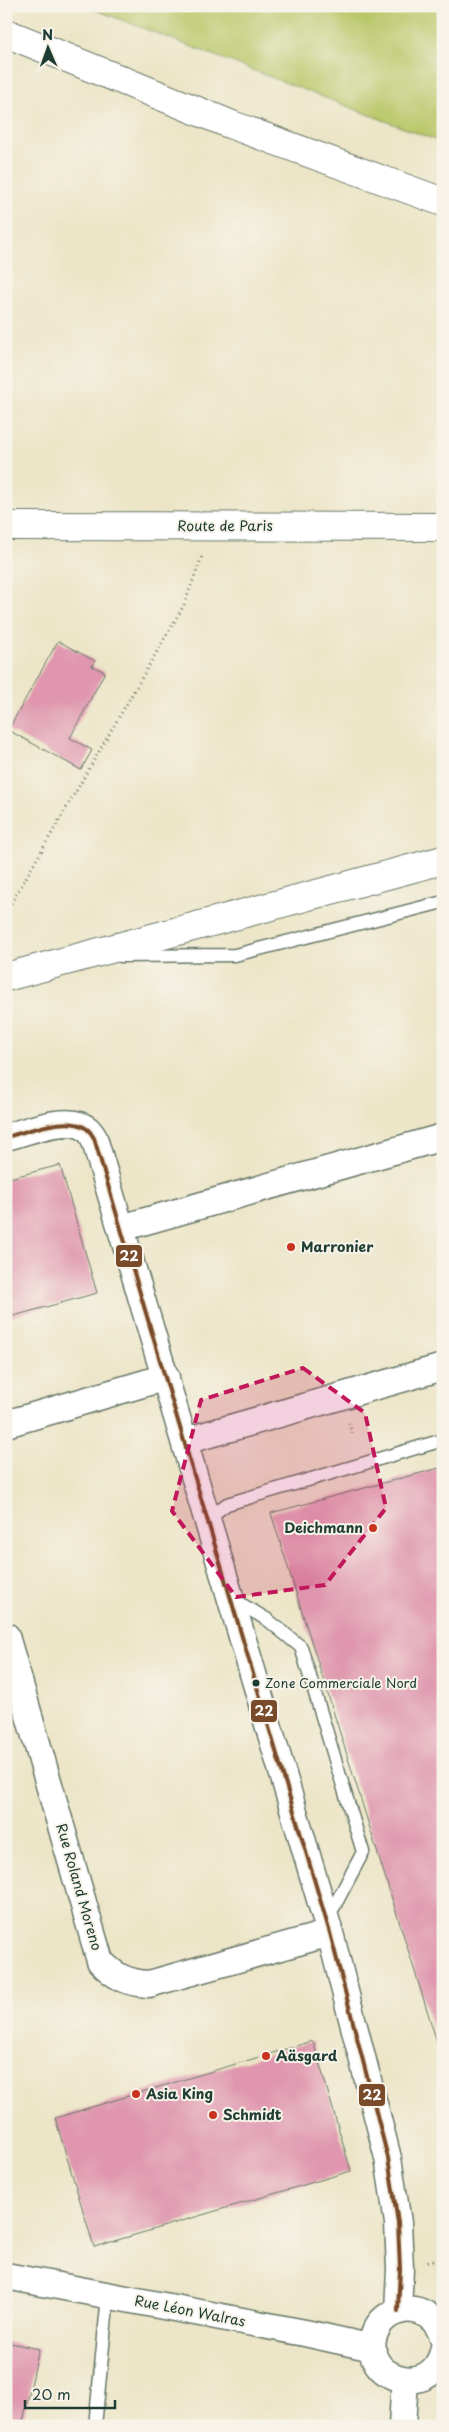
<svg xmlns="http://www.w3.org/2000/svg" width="449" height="2432" font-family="'Playpen Sans',sans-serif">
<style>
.green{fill:#b9c769;stroke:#6c824e}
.building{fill:#df96ae}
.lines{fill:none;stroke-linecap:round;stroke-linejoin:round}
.lane-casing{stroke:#677867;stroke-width:15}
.street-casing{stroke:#677867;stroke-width:29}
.primary-casing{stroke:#677867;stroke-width:30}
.path{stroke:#677867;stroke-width:3;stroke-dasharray:1 4;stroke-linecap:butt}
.lane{stroke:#fff;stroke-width:12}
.street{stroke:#fff;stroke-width:26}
.primary{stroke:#fff;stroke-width:28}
.bus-1-casing{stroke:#f7f3e8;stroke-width:8}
.bus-1{stroke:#7a4b2a;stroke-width:4}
.marked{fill:#c2185b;fill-opacity:0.2;stroke:#c2185b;stroke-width:4;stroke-dasharray:10 6;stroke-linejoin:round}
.poi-dot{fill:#c8321e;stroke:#f7f3e8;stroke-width:2}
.bus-dot{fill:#1f3d34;stroke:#f7f3e8;stroke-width:2}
.labels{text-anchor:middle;stroke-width:4;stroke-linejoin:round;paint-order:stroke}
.bus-label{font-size:13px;fill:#1f3d34;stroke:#f7f3e8;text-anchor:start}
.street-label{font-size:14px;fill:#1f3d34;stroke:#f7f3e8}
.poi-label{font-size:14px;font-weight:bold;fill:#1f3d34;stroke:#f7f3e8;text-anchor:start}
.line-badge{stroke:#f7f3e8;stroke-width:2}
.badge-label{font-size:14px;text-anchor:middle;font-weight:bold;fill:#fff}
</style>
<rect width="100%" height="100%" fill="#f7f3e8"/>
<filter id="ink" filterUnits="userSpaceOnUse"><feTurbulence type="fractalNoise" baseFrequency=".02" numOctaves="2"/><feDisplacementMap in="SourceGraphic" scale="10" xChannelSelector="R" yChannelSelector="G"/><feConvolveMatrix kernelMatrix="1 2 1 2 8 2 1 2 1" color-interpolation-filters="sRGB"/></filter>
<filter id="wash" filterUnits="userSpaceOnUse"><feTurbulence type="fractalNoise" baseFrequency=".0096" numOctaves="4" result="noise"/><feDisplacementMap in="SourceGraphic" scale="20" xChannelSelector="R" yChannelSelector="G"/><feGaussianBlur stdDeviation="1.12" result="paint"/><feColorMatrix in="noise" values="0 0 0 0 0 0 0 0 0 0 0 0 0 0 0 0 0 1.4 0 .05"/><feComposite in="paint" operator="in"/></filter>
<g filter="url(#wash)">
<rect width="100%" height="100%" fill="#ece5c7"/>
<path class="green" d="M 85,6 L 443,6 L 443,143 Z"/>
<g id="blocks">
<path class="building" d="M 58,641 L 95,661 L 92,666 L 105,672 L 70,738 L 92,750 L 81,770 L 8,730 Z
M 60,1165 L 97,1293 L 6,1318 L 6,1179 Z
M 443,1467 L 443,2041 L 437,2042 L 271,1513 Z
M 313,2041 L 351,2171 L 94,2247 L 55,2118 Z
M 6,2342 L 39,2349 L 22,2426 L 6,2426 Z"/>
</g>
</g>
<g filter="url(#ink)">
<use href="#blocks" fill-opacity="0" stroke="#677867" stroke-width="1"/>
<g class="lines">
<defs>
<path id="lane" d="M 120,956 L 235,955 L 443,902
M 208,1518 L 227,1504 L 443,1440
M 234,1600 L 268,1620 L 301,1647 L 363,1852 L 327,1920
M 95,2426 L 108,2296"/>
<path id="street" d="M 6,1137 C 26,1132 69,1114 87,1129 C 90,1131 92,1135 94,1138 L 330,1933 L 388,2158 L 398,2223 L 400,2269 L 398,2311
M 121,1228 L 443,1137
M 6,1424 L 166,1377
M 185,1441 L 443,1367
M 6,1636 L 100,1961 C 115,1977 128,1983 149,1984 L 330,1933
M 6,2276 L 305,2333 L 373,2348
M 443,2338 C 438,2318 419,2305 399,2311 C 389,2313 380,2321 376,2330 C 354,2377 432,2403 443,2351
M 402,2426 L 405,2380"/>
<path id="primary" d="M 6,33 L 232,125 L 443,202
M 6,526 L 443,527
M 6,977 L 443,860"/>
</defs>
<use href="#lane" class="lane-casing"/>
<use href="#street" class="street-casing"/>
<use href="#primary" class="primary-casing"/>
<path class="path" d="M 6,912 L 184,605 L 202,556
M 349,1423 L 353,1437
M 427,2262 L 443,2260"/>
<use href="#lane" class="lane"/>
<use href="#street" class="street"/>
<use href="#primary" class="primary"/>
<defs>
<path id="bus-1" d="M 6,1137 C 26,1132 69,1114 87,1129 C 90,1131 92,1135 94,1138 L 330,1933 L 388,2158 L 398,2223 L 400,2269 L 398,2311"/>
</defs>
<use href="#bus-1" class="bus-1-casing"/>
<use href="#bus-1" class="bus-1"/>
</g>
</g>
<path class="marked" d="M 303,1368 L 365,1413 L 386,1508 L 325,1585 L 236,1597 L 172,1511 L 201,1400 Z"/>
<g class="poi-dot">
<circle cx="291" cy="1247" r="5"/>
<circle cx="373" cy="1528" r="5"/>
<circle cx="266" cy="2056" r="5"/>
<circle cx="136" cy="2094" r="5"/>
<circle cx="213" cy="2115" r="5"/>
</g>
<circle class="bus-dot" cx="256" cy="1683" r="4.5"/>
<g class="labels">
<g class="bus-label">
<text x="265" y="1688">Zone Commerciale Nord</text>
</g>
<g class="street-label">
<text x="225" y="531">Route de Paris</text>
<text transform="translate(79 1887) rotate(74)" y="5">Rue Roland Moreno</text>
<text transform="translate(190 2311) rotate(11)" y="5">Rue Léon Walras</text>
</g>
<g class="poi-label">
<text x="301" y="1252">Marronier</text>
<text x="363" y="1533" text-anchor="end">Deichmann</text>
<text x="276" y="2061">Aäsgard</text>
<text x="146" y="2099">Asia King</text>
<text x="223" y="2120">Schmidt</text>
</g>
</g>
<g class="line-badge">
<rect x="115" y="1244" width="28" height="24" rx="5" fill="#7a4b2a"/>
<rect x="250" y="1699" width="28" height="24" rx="5" fill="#7a4b2a"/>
<rect x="358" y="2083" width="28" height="24" rx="5" fill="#7a4b2a"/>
</g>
<g class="badge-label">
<text x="129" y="1261">22</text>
<text x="264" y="1716">22</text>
<text x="372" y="2100">22</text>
</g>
<rect width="449" height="2432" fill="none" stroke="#f7f3e8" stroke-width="25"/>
<g transform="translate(48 48) rotate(358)" stroke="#f7f3e8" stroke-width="4" paint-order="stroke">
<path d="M0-4L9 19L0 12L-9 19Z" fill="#1f3d34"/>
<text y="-8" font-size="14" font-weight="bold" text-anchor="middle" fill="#1f3d34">N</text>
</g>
<path d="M25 2400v8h90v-8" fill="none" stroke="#1f3d34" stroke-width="2.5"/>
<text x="32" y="2400" font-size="15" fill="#1f3d34" stroke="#f7f3e8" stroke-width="4" paint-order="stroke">20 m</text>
</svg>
